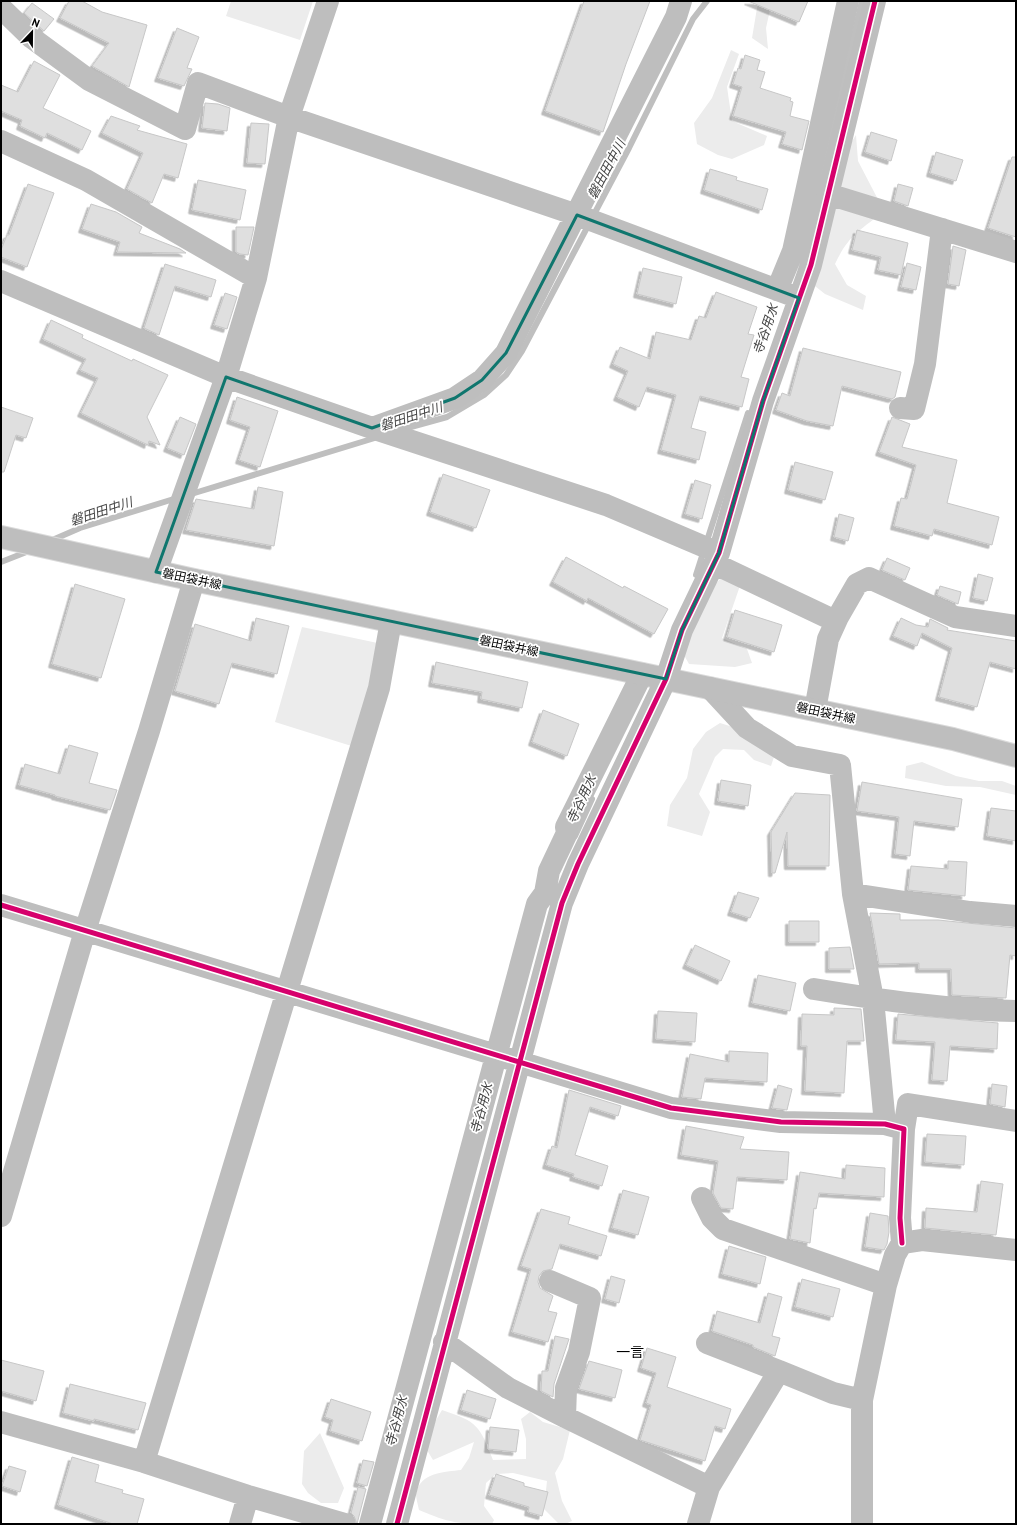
<svg xmlns="http://www.w3.org/2000/svg" width="1017" height="1525" font-family="'PT Sans','Noto Sans JP',sans-serif">
<style>
.green{fill:#ececec}
.lines{fill:none;stroke-linecap:round;stroke-linejoin:round}
.stream{stroke:#bfbfbf;stroke-width:6}
.building{fill:#dfdfdf;stroke:#c7c7c7;filter:url(#shadow)}
.major-casing{stroke:#dbdbdb;stroke-width:24}
.minor{stroke:#bebebe;stroke-width:22}
.major{stroke:#bebebe;stroke-width:22}
.cycleway-casing{stroke:#fff;stroke-width:8}
.cycleway{stroke:#d6006c;stroke-width:5}
.marked{fill:none;stroke:#0f766e;stroke-width:3;stroke-linejoin:round}
.labels{text-anchor:middle;stroke-width:3.5;stroke-linejoin:round;paint-order:stroke}
.street-label{font-size:12px;fill:#000;stroke:#fff}
.water-label{font-size:13px;font-style:italic;fill:#444;stroke:#fff}
.quarter-label{font-size:14px;fill:#000;stroke:#fff}
</style>
<defs>
<filter id="shadow"><feDropShadow dx="-3.5" dy="3.5" stdDeviation="0" flood-color="#0004"/></filter>
</defs>
<rect width="100%" height="100%" fill="#fff"/>
<path class="green" d="M 231,1 L 313,1 L 300,40 L 226,16 Z
M 772,1 L 766,28 L 768,49 L 752,38 L 758,2 Z
M 731,50 L 739,54 L 727,87 L 732,121 L 767,136 L 764,145 L 732,159 L 718,155 L 697,144 L 694,123 L 712,98 Z
M 856,135 L 858,161 L 884,211 C 860,231 849,234 835,264 L 847,285 L 866,296 L 863,310 L 825,294 L 806,279 L 845,152 Z
M 743,577 L 722,638 L 747,649 L 752,663 L 735,667 L 689,664 L 684,655 L 688,631 L 711,589 L 721,578 Z
M 302,627 L 387,645 L 361,749 L 275,722 Z
M 720,723 L 736,728 L 774,757 L 771,766 L 754,760 L 744,750 L 723,749 L 715,757 L 699,794 L 710,812 L 702,836 L 667,826 L 670,805 L 687,778 L 693,749 L 706,732 Z
M 922,762 L 956,776 L 979,781 L 1002,781 L 1016,786 L 1016,795 L 980,787 L 946,786 L 905,778 L 906,766 Z
M 442,1410 C 478,1422 479,1425 493,1460 L 526,1459 L 526,1439 L 521,1419 L 530,1412 L 543,1422 L 570,1430 L 563,1459 L 555,1473 L 562,1501 L 572,1521 L 565,1524 L 559,1524 L 544,1509 L 547,1481 L 513,1473 L 496,1474 L 486,1483 L 484,1506 L 494,1520 L 492,1524 C 459,1524 449,1523 419,1510 C 418,1505 416,1498 416,1494 C 420,1472 445,1472 461,1470 L 469,1458 L 474,1442 L 433,1460 L 427,1450 L 435,1422 Z
M 320,1433 L 344,1488 L 338,1503 L 321,1503 L 308,1493 L 302,1484 L 304,1451 Z"/>
<g class="lines">
<path class="stream" d="M 817,194 L 862,1
M 400,430 L 447,417 L 484,395 L 506,375 L 522,351 L 629,148 L 693,19 L 707,1
M 188,495 L 378,437
M 50,541 L 80,528 L 177,498
M 1,562 L 29,551
M 696,575 L 748,413
M 575,836 L 592,799"/>
</g>
<path class="building" d="M 69,1 L 82,1 L 102,12 L 147,25 L 129,87 L 92,66 L 109,43 L 60,18 Z
M 584,1 L 650,1 L 626,64 L 603,132 L 545,111 Z
M 748,1 L 808,1 L 799,22 Z
M 32,3 L 54,19 L 44,31 L 24,13 Z
M 177,28 L 199,37 L 187,68 L 192,69 L 184,86 L 158,78 Z
M 745,55 L 760,60 L 757,70 L 765,72 L 760,88 L 791,98 L 790,101 L 793,102 L 790,116 L 809,121 L 802,150 L 782,144 L 786,132 L 733,116 L 742,87 L 733,84 L 738,68 L 741,69 Z
M 34,61 L 60,75 L 43,108 L 91,131 L 82,150 L 47,133 L 45,138 L 20,126 L 22,120 L 1,111 L 1,85 L 18,92 Z
M 205,103 L 218,104 L 230,108 L 227,131 L 202,128 Z
M 111,116 L 140,126 L 137,130 L 187,144 L 178,178 L 164,174 L 152,203 L 127,189 L 143,153 L 102,133 Z
M 251,123 L 269,124 L 265,164 L 247,163 Z
M 871,132 L 897,140 L 891,161 L 865,152 Z
M 936,152 L 963,160 L 956,181 L 930,173 Z
M 1012,157 L 1016,157 L 1016,237 L 988,228 Z
M 710,169 L 737,177 L 736,180 L 768,189 L 762,210 L 704,190 Z
M 198,180 L 246,190 L 240,220 L 192,210 Z
M 28,184 L 54,193 L 27,267 L 1,257 L 1,250 L 7,235 L 9,235 Z
M 898,184 L 913,188 L 908,206 L 894,201 Z
M 91,204 L 116,212 L 142,227 L 139,233 L 180,249 L 186,253 L 117,252 L 120,242 L 82,229 Z
M 236,227 L 254,227 L 248,255 L 240,254 L 236,252 Z
M 857,230 L 908,243 L 901,275 L 878,270 L 881,257 L 852,250 Z
M 953,246 L 966,250 L 959,286 L 948,284 Z
M 907,263 L 921,267 L 916,290 L 901,287 Z
M 165,264 L 216,280 L 211,297 L 175,286 L 159,335 L 144,328 Z
M 643,268 L 682,277 L 676,304 L 637,294 Z
M 716,292 L 757,307 L 748,334 L 754,335 L 741,377 L 749,379 L 742,407 L 700,396 L 691,428 L 706,432 L 699,460 L 661,450 L 676,395 L 647,387 L 639,407 L 617,397 L 628,371 L 613,364 L 620,347 L 650,359 L 656,332 L 691,340 L 699,316 L 706,318 Z
M 225,293 L 237,297 L 227,329 L 214,325 Z
M 51,320 L 83,335 L 82,338 L 132,361 L 133,359 L 168,375 L 147,417 L 160,445 L 149,441 L 148,445 L 81,413 L 98,378 L 80,370 L 86,359 L 43,339 Z
M 803,348 L 901,372 L 895,397 L 892,399 L 842,386 L 833,426 L 807,421 L 776,410 L 782,393 L 790,396 Z
M 237,397 L 278,411 L 260,467 L 239,460 L 250,427 L 230,420 Z
M 1,407 L 33,418 L 26,438 L 16,435 L 4,472 L 1,472 Z
M 180,417 L 196,424 L 184,455 L 167,448 Z
M 892,417 L 910,424 L 902,447 L 957,460 L 947,503 L 999,517 L 992,545 L 934,529 L 932,536 L 894,526 L 901,498 L 907,499 L 916,465 L 879,452 Z
M 795,462 L 833,472 L 825,500 L 788,490 Z
M 443,474 L 490,490 L 476,528 L 430,512 Z
M 695,480 L 711,485 L 702,519 L 685,514 Z
M 258,487 L 283,492 L 274,546 L 186,530 L 196,499 L 254,509 Z
M 839,514 L 854,518 L 848,541 L 834,537 Z
M 566,557 L 623,588 L 624,586 L 668,609 L 654,634 L 588,598 L 587,601 L 553,582 Z
M 887,558 L 910,568 L 905,580 L 882,570 Z
M 978,574 L 993,578 L 987,601 L 973,598 Z
M 75,584 L 125,599 L 101,678 L 52,664 Z
M 940,586 L 961,592 L 958,604 L 937,595 Z
M 735,610 L 782,625 L 774,652 L 727,637 Z
M 256,618 L 289,626 L 277,674 L 232,663 L 219,704 L 175,691 L 195,624 L 251,641 Z
M 901,618 L 916,625 L 928,627 L 930,619 L 948,628 L 947,630 L 1016,641 L 1016,669 L 990,662 L 977,707 L 939,697 L 952,648 L 922,633 L 917,646 L 893,636 Z
M 436,662 L 528,682 L 522,708 L 481,699 L 482,692 L 432,683 Z
M 543,710 L 579,724 L 567,756 L 532,742 Z
M 69,745 L 98,753 L 89,783 L 117,790 L 110,810 L 55,796 L 55,795 L 19,785 L 25,764 L 60,774 Z
M 721,780 L 751,785 L 748,806 L 718,801 Z
M 862,782 L 962,799 L 958,827 L 914,821 L 910,856 L 895,854 L 899,817 L 857,811 Z
M 795,793 L 830,795 L 829,866 L 788,866 L 787,832 L 775,873 L 772,873 L 771,832 Z
M 991,808 L 1016,811 L 1016,841 L 987,836 Z
M 948,861 L 967,862 L 965,896 L 908,890 L 911,866 L 948,869 Z
M 738,892 L 759,898 L 750,918 L 731,912 Z
M 870,913 L 900,914 L 900,920 L 938,920 L 1016,928 L 1016,956 L 1010,955 L 1006,998 L 952,995 L 951,969 L 919,969 L 919,963 L 879,964 Z
M 789,921 L 819,921 L 819,942 L 789,942 Z
M 695,945 L 730,961 L 721,981 L 686,965 Z
M 850,947 L 854,969 L 829,969 L 829,948 Z
M 758,975 L 796,983 L 790,1011 L 752,1003 Z
M 834,1008 L 861,1009 L 864,1041 L 847,1041 L 844,1093 L 805,1091 L 807,1046 L 801,1046 L 802,1014 L 834,1015 Z
M 658,1011 L 697,1013 L 695,1042 L 656,1039 Z
M 898,1014 L 998,1023 L 997,1049 L 950,1046 L 947,1081 L 932,1080 L 935,1042 L 896,1040 Z
M 729,1051 L 768,1053 L 767,1082 L 705,1078 L 701,1099 L 682,1097 L 690,1054 L 729,1062 Z
M 992,1084 L 1007,1086 L 1005,1107 L 990,1104 Z
M 778,1085 L 792,1089 L 787,1110 L 772,1108 Z
M 569,1090 L 621,1106 L 618,1116 L 590,1107 L 575,1155 L 608,1166 L 602,1186 L 573,1177 L 574,1174 L 546,1165 L 552,1146 L 557,1148 Z
M 686,1126 L 744,1137 L 740,1149 L 789,1152 L 787,1180 L 737,1177 L 733,1209 L 721,1208 L 713,1193 L 718,1161 L 681,1155 Z
M 927,1134 L 966,1136 L 964,1165 L 925,1162 Z
M 846,1165 L 885,1168 L 884,1197 L 819,1193 L 816,1209 L 814,1208 L 810,1243 L 790,1239 L 800,1172 L 845,1179 Z
M 981,1181 L 1003,1184 L 996,1235 L 925,1228 L 926,1208 L 977,1212 Z
M 623,1190 L 649,1197 L 638,1235 L 612,1228 Z
M 541,1209 L 570,1217 L 568,1224 L 607,1236 L 601,1256 L 560,1244 L 552,1269 L 543,1271 L 539,1276 L 538,1282 L 540,1288 L 553,1296 L 548,1311 L 557,1313 L 548,1342 L 512,1332 L 531,1269 L 521,1266 Z
M 870,1213 L 888,1216 L 889,1232 L 887,1244 L 884,1250 L 865,1247 Z
M 729,1246 L 766,1257 L 760,1284 L 722,1274 Z
M 611,1276 L 625,1280 L 619,1303 L 605,1299 Z
M 802,1279 L 840,1289 L 833,1317 L 795,1307 Z
M 768,1293 L 782,1297 L 772,1336 L 780,1338 L 775,1356 L 753,1347 L 753,1345 L 712,1331 L 717,1311 L 760,1323 Z
M 555,1336 L 569,1339 L 554,1384 L 553,1397 L 541,1391 L 542,1371 L 548,1371 Z
M 647,1348 L 676,1357 L 667,1387 L 731,1409 L 725,1429 L 715,1426 L 705,1461 L 640,1440 L 651,1405 L 646,1403 L 656,1373 L 641,1368 Z
M 1,1360 L 44,1371 L 36,1401 L 1,1391 Z
M 589,1361 L 622,1370 L 615,1398 L 579,1389 Z
M 70,1384 L 146,1403 L 138,1430 L 94,1419 L 94,1421 L 63,1413 Z
M 467,1390 L 496,1399 L 490,1419 L 461,1410 Z
M 331,1399 L 371,1412 L 362,1441 L 330,1431 L 333,1420 L 325,1417 Z
M 490,1427 L 519,1430 L 516,1452 L 488,1449 Z
M 72,1457 L 99,1465 L 95,1482 L 123,1490 L 122,1493 L 144,1499 L 137,1524 L 113,1524 L 58,1505 Z
M 363,1460 L 374,1462 L 367,1486 L 357,1483 Z
M 9,1466 L 26,1471 L 20,1492 L 2,1486 Z
M 496,1474 L 524,1483 L 524,1486 L 548,1492 L 542,1516 L 528,1512 L 529,1507 L 489,1495 Z
M 358,1487 L 366,1489 L 357,1524 L 354,1516 L 351,1513 Z"/>
<g class="lines">
<defs>
<path id="major" d="M 1,537 L 194,580 L 953,739 L 1016,756"/>
</defs>
<use href="#major" class="major-casing"/>
<path class="minor" d="M 1,8 L 32,38 L 89,80 L 185,129 L 198,83 L 289,117 L 577,215 L 799,298
M 1,141 L 86,180 L 256,278
M 828,194 L 1016,252
M 1,281 L 226,377 L 372,428 L 606,505 L 719,553
M 777,290 L 793,251 L 848,1
M 900,408 L 914,409 L 925,364 L 942,229
M 372,428 L 455,398 L 482,380 L 506,353 L 676,17 L 681,1
M 715,564 L 831,619 L 838,617 L 857,584 L 869,578 L 955,617 L 1016,626
M 156,572 L 226,377 L 256,278 L 289,117 L 328,1
M 710,688 L 747,728 L 792,756 L 840,765 L 853,894 L 873,999 L 885,1124
M 815,710 L 828,639 L 838,617
M 853,894 L 970,912 L 1016,916
M 1,905 L 671,1108 L 781,1122 L 885,1124 L 904,1129 L 900,1218 L 902,1243
M 814,989 C 881,1000 948,1010 1016,1011
M 904,1129 L 908,1104 L 1016,1121
M 702,1198 L 712,1218 L 723,1229 L 886,1285
M 1,1216 L 85,931 L 149,731 L 194,580
M 550,1281 L 590,1298 L 579,1352 L 566,1388 L 565,1417
M 444,1342 L 508,1388 L 565,1417 L 709,1487
M 707,1343 L 779,1371
M 1,1422 L 144,1462 L 248,1496 L 345,1524
M 144,1462 L 379,688 L 391,621
M 240,1524 L 248,1496
M 370,1524 L 537,904 L 545,893 L 549,871 L 567,833 L 566,827 L 642,674
M 397,1524 L 562,903 L 578,864 L 666,679 L 682,630 L 719,553 L 763,401 L 811,265 L 875,1
M 698,1524 L 709,1487 L 779,1371 L 833,1393 L 862,1400
M 862,1524 L 862,1400 L 886,1285 L 895,1255 L 902,1243 L 922,1240 L 1016,1250"/>
<use href="#major" class="major"/>
<defs>
<path id="cycleway" d="M 1,905 L 671,1108 L 781,1122 L 885,1124 L 904,1129 L 900,1218 L 902,1243
M 397,1524 L 562,903 L 578,864 L 666,679 L 682,630 L 719,553 L 763,401 L 811,265 L 875,1"/>
</defs>
<use href="#cycleway" class="cycleway-casing"/>
<use href="#cycleway" class="cycleway"/>
</g>
<path class="marked" d="M 577,215 L 799,298 L 763,401 L 719,553 L 682,630 L 666,679 L 156,572 L 226,377 L 372,428 L 455,398 L 482,380 L 506,353 Z"/>
<g class="labels">
<g class="street-label">
<text transform="translate(192 579) rotate(12)" y="4">磐田袋井線</text>
<text transform="translate(509 646) rotate(12)" y="4">磐田袋井線</text>
<text transform="translate(826 713) rotate(12)" y="4">磐田袋井線</text>
</g>
<g class="water-label">
<text transform="translate(606 169) rotate(-62)" y="5">磐田田中川</text>
<text transform="translate(765 329) rotate(-71)" y="5">寺谷用水</text>
<text transform="translate(411 416) rotate(-18)" y="5">磐田田中川</text>
<text transform="translate(101 511) rotate(-18)" y="5">磐田田中川</text>
<text transform="translate(581 799) rotate(-65)" y="5">寺谷用水</text>
<text transform="translate(481 1108) rotate(-75)" y="5">寺谷用水</text>
<text transform="translate(396 1421) rotate(-75)" y="5">寺谷用水</text>
</g>
<g class="quarter-label">
<text x="630" y="1357">一言</text>
</g>
</g>
<rect width="1017" height="1525" fill="none" stroke="#000000" stroke-width="4"/>
<g transform="translate(32 32) rotate(22)" stroke="#ffffff" stroke-width="3" paint-order="stroke">
<path d="M0-3L7 15L0 10L-7 15Z" fill="#000000"/>
<text y="-6" font-size="11" font-weight="bold" text-anchor="middle" fill="#000000">N</text>
</g>
</svg>
